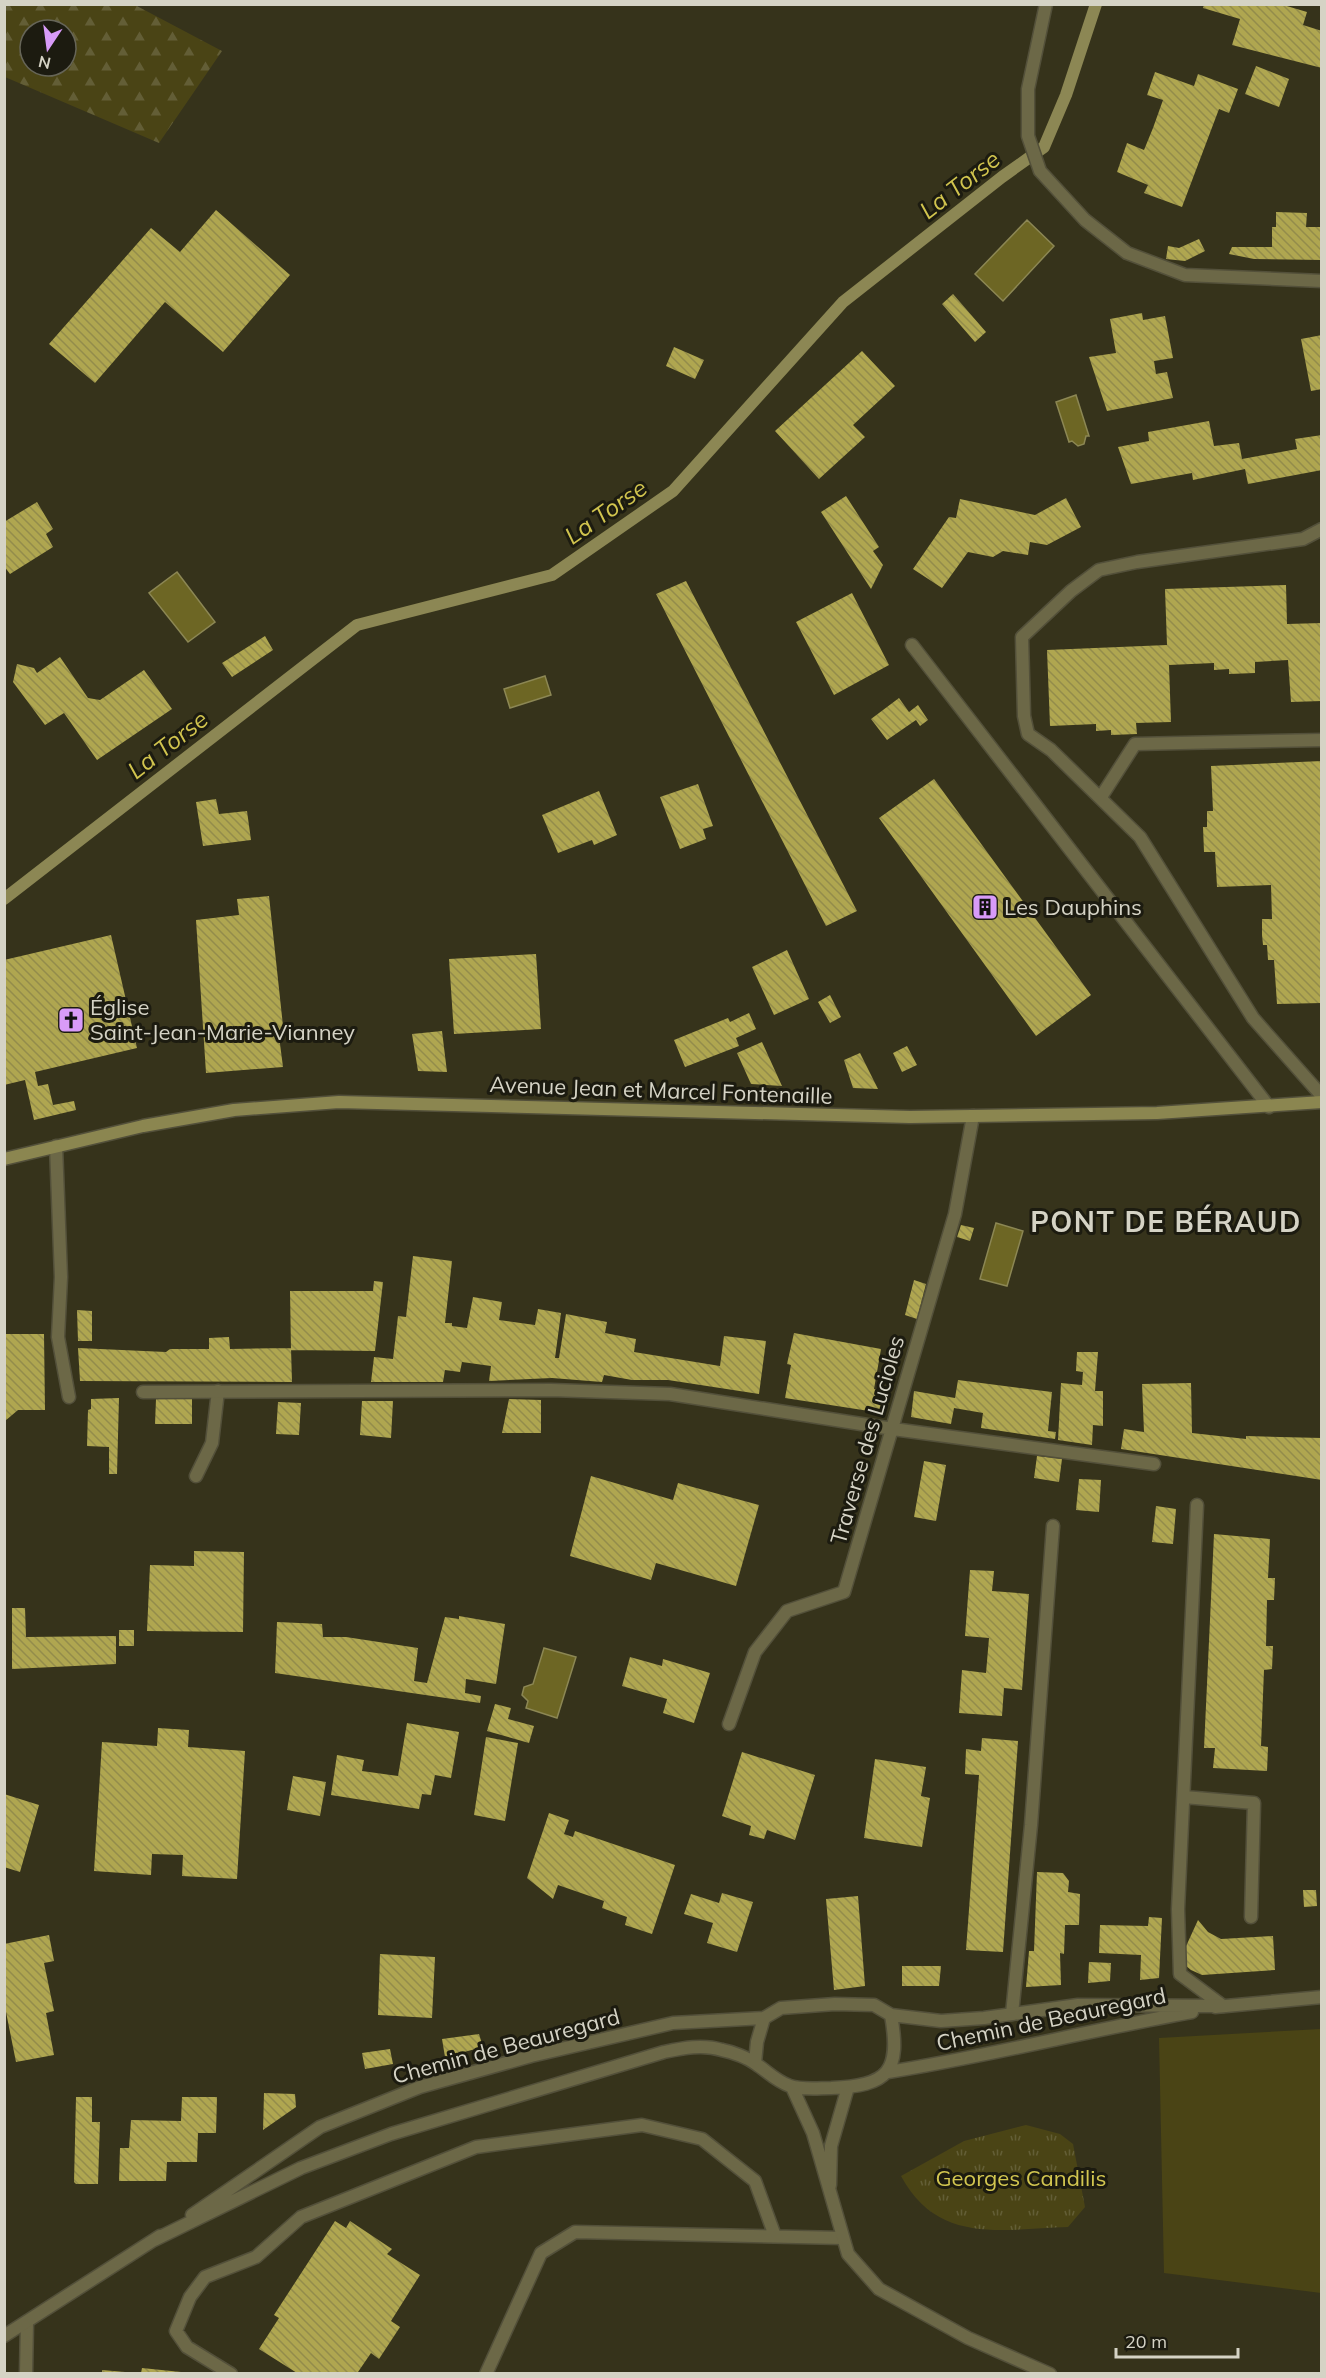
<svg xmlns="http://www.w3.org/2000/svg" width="1326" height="2378" font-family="Mulish,sans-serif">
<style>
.grass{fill:url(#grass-tufts)}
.forest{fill:url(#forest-firs);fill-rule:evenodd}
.garden{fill:#4a4415}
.water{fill:#6d6624;stroke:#8c8754;stroke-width:1.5}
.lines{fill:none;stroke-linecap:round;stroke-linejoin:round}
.stream{stroke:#8c8754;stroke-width:12}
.building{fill:url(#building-back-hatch)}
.service-casing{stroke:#53503a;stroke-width:15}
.minor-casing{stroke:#53503a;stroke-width:15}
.secondary-casing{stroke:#53503a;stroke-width:15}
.service{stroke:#6c6847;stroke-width:12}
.minor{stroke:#6c6847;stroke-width:12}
.secondary{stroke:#8b8650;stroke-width:12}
.labels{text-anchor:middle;stroke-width:6;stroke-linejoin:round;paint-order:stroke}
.poi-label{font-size:22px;fill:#d5d3c5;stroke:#1c1b10;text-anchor:start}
.street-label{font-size:22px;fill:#d5d3c5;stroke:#1c1b10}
.park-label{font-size:22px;fill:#d2c650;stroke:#1c1b10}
.water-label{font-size:24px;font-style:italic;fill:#d1c44e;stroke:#1c1b10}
.district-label{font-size:28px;font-weight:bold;letter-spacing:1.5px;fill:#d5d3c5;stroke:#1c1b10}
</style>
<defs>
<pattern id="grass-tufts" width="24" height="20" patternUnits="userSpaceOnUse" patternTransform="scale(1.5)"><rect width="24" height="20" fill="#4a4415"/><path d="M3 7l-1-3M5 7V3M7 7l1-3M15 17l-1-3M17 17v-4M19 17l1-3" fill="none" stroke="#635e36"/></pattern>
<pattern id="forest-firs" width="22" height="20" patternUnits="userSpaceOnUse" patternTransform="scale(1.5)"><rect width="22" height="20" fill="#4a4415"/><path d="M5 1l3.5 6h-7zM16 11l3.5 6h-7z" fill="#635e36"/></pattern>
<pattern id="building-back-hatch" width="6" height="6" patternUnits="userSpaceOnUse" patternTransform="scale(1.5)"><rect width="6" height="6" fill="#afa650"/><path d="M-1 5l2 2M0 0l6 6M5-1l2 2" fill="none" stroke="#938c4b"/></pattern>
</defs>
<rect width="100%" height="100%" fill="#36331b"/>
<path class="grass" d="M 1026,2125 L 1060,2134 L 1073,2144 L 1085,2207 L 1068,2227 C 1002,2229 938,2245 901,2176 L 964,2141 Z"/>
<path class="forest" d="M 5,4 L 135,5 L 222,51 L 159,143 L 5,77 ZM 30,30 L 66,30 L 66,66 L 30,66 Z"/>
<path class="garden" d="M 1321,2029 L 1321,2293 L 1164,2273 L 1159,2038 Z"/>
<path class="water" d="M 1027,220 L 1054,246 L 1003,301 L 975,274 Z
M 1076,395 L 1089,436 L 1086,436 L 1084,444 L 1078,446 L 1072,441 L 1069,442 L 1056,402 Z
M 177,572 L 215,622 L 188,642 L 149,593 Z
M 545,676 L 551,695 L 510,708 L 504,689 Z
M 996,1223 L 1023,1231 L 1007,1286 L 980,1279 Z
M 544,1648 L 576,1657 L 557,1718 L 526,1708 L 528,1701 L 522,1695 L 524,1687 L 533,1684 Z"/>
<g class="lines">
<path class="stream" d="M 4,899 L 357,625 L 552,575 L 673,491 L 843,302 L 1002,177 L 1044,147 L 1066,95 L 1096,4"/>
</g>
<path class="building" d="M 1204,4 L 1280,4 L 1307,12 L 1303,25 L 1322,31 L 1322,68 L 1232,45 L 1240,19 L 1203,8 Z
M 1256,66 L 1289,79 L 1279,107 L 1245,94 Z
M 1155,72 L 1194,86 L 1198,74 L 1238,89 L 1229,113 L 1219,109 L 1182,207 L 1144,193 L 1148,185 L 1117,172 L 1127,143 L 1144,150 L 1153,128 L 1163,100 L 1147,95 Z
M 216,210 L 290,275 L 223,352 L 165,302 L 95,383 L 49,344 L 151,228 L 180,252 Z
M 1276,212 L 1307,213 L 1306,227 L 1322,227 L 1322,260 L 1254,259 L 1229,254 L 1232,247 L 1272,247 L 1272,227 L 1276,227 Z
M 1199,239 L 1205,251 L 1185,261 L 1166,259 L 1168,246 L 1179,248 Z
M 953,294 L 986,332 L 975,342 L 942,304 Z
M 1142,313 L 1143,320 L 1165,316 L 1173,358 L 1154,361 L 1156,374 L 1167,372 L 1173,398 L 1107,411 L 1089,357 L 1116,353 L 1110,319 Z
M 1322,335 L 1322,389 L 1311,391 L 1301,339 Z
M 674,347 L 704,360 L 695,379 L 666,366 Z
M 862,351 L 895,386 L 853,425 L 865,437 L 819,479 L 775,431 Z
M 1209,421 L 1214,446 L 1239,443 L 1242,459 L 1297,449 L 1295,439 L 1322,435 L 1322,470 L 1248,484 L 1245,469 L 1193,480 L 1192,473 L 1131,484 L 1118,447 L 1149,441 L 1148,432 Z
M 846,496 L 879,547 L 873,551 L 883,565 L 871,589 L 821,512 Z
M 1066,498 L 1081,527 L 1047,545 L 1030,542 L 1028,555 L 1003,551 L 993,557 L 968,552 L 942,588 L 913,569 L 949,517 L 956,518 L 960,499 L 1035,515 Z
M 37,502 L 53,529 L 46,534 L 53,547 L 10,574 L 4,566 L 4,522 Z
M 686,581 L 857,911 L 826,926 L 656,594 Z
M 1286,585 L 1287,624 L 1322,623 L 1322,701 L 1291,702 L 1288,660 L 1255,662 L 1255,673 L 1229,674 L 1229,669 L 1214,670 L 1214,663 L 1169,665 L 1171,722 L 1136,723 L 1137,734 L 1111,735 L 1111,730 L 1096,731 L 1096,724 L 1050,726 L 1047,650 L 1167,645 L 1165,589 Z
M 852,593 L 889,665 L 834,695 L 796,622 Z
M 265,636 L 273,650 L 232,677 L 222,663 Z
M 60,657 L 88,698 L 100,700 L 144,670 L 172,709 L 97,760 L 64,713 L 45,725 L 13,682 L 17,664 L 34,668 L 37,673 Z
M 899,698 L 909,712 L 918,705 L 928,720 L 920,726 L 916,720 L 887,740 L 871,719 Z
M 1322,761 L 1322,1003 L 1277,1004 L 1274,960 L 1268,960 L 1267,945 L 1263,945 L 1262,935 L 1262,919 L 1272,919 L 1271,885 L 1217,887 L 1215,852 L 1204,852 L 1203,827 L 1207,827 L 1207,811 L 1213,811 L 1211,766 Z
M 934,779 L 1091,995 L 1036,1036 L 879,818 Z
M 698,784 L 713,826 L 703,829 L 706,839 L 680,849 L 660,797 Z
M 599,791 L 617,835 L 594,845 L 592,840 L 558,853 L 542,815 Z
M 216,799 L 219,814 L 247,811 L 251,840 L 203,846 L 196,802 Z
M 269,896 L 284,1035 L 279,1036 L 283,1067 L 206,1073 L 196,920 L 239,915 L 237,899 Z
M 111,935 L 137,1048 L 35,1072 L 38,1086 L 48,1084 L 53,1105 L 74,1101 L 76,1110 L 34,1120 L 25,1080 L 4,1085 L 4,960 Z
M 787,950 L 809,999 L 774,1015 L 752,967 Z
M 536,954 L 541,1029 L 454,1034 L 449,959 Z
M 830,995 L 841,1017 L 830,1023 L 818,1002 Z
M 749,1013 L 756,1029 L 736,1038 L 739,1046 L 685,1067 L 674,1040 L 728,1018 L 730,1022 Z
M 442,1031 L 447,1072 L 418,1071 L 412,1034 Z
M 762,1042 L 782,1086 L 751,1084 L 737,1053 Z
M 907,1046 L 917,1065 L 902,1072 L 893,1053 Z
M 860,1053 L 878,1089 L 853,1088 L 844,1060 Z
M 961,1225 L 974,1228 L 970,1241 L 957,1237 Z
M 413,1256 L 452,1261 L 445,1323 L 452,1323 L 452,1326 L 467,1328 L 473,1297 L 502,1302 L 499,1320 L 535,1325 L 538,1309 L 561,1313 L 555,1358 L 559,1358 L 566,1314 L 607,1322 L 605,1333 L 636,1339 L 634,1352 L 720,1366 L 724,1336 L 766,1341 L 759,1394 L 668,1380 L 632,1380 L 604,1375 L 602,1382 L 552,1378 L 489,1381 L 491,1366 L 462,1362 L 460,1372 L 445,1370 L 443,1382 L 371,1382 L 374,1357 L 393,1359 L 398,1316 L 406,1317 Z
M 914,1280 L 926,1284 L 917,1319 L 905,1315 Z
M 374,1281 L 383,1282 L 375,1351 L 291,1350 L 290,1291 L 373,1291 Z
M 77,1310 L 92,1311 L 92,1341 L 78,1341 Z
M 794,1333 L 881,1349 L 874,1389 L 886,1392 L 882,1413 L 785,1398 L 791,1365 L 787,1364 Z
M 5,1334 L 44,1334 L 45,1410 L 18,1410 L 5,1421 Z
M 229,1337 L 230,1349 L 291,1348 L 292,1382 L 80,1381 L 78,1348 L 166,1352 L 170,1349 L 209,1349 L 209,1338 Z
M 1077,1352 L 1098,1352 L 1095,1391 L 1103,1391 L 1103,1426 L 1093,1425 L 1092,1445 L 1058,1440 L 1061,1383 L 1082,1385 L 1083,1372 L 1076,1371 Z
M 958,1380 L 1052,1392 L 1048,1431 L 1056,1432 L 1055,1439 L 981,1428 L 983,1413 L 954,1408 L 951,1424 L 911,1417 L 914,1391 L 955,1398 Z
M 1191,1383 L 1192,1433 L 1246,1439 L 1246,1436 L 1322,1438 L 1322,1480 L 1121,1449 L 1124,1429 L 1144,1432 L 1142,1384 Z
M 119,1398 L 117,1474 L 109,1474 L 109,1447 L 87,1446 L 88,1410 L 91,1409 L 91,1399 Z
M 156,1399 L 192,1399 L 192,1424 L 155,1424 Z
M 509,1399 L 541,1400 L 541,1433 L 502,1433 Z
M 362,1401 L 393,1401 L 391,1438 L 360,1435 Z
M 278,1402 L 301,1403 L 299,1435 L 276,1434 Z
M 1037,1456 L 1062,1459 L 1059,1482 L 1034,1478 Z
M 924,1461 L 946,1465 L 936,1521 L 914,1517 Z
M 591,1476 L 673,1500 L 678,1483 L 759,1505 L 736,1586 L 656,1563 L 651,1580 L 570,1556 Z
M 1079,1479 L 1101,1480 L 1099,1512 L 1076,1510 Z
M 1156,1506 L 1176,1509 L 1173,1544 L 1152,1542 Z
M 1214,1534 L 1270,1539 L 1268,1578 L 1275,1578 L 1274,1600 L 1267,1600 L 1266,1646 L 1273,1646 L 1272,1669 L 1264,1670 L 1261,1746 L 1268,1747 L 1267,1771 L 1213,1768 L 1215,1748 L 1204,1748 Z
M 194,1551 L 244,1552 L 243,1632 L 147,1631 L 150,1565 L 194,1566 Z
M 970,1570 L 994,1571 L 992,1591 L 1029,1594 L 1022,1690 L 1004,1688 L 1002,1716 L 959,1713 L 962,1670 L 986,1673 L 989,1638 L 965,1636 Z
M 12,1608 L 25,1608 L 26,1637 L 116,1636 L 116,1664 L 12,1669 Z
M 459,1616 L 505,1624 L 496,1684 L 466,1679 L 465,1693 L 481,1696 L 480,1703 L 275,1673 L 277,1622 L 322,1624 L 323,1637 L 346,1637 L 418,1648 L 414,1681 L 427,1683 L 445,1617 L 459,1619 Z
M 119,1630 L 134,1630 L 134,1646 L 119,1646 Z
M 630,1657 L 662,1666 L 663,1659 L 710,1673 L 694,1723 L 663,1713 L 667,1699 L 622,1686 Z
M 495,1704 L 511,1708 L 508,1719 L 534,1726 L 529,1743 L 487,1731 Z
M 407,1723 L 459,1732 L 451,1778 L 435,1775 L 431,1795 L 422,1794 L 419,1809 L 331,1795 L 337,1755 L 364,1760 L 362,1771 L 398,1776 Z
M 158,1728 L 189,1730 L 188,1747 L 245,1751 L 237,1879 L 182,1876 L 183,1855 L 152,1854 L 151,1875 L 94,1871 L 102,1742 L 157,1746 Z
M 486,1737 L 518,1743 L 505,1821 L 474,1815 Z
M 982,1738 L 1018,1741 L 1003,1952 L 966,1950 L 979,1775 L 965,1774 L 966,1749 L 981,1751 Z
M 742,1752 L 815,1775 L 795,1840 L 767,1830 L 764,1839 L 749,1835 L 751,1826 L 722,1816 Z
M 875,1759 L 926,1767 L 921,1796 L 930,1798 L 922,1847 L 864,1838 Z
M 293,1776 L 326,1782 L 320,1816 L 287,1810 Z
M 4,1794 L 39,1805 L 20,1872 L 4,1867 Z
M 549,1813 L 569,1820 L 564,1834 L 573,1837 L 575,1831 L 675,1865 L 652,1934 L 625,1925 L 627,1917 L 602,1908 L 604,1901 L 558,1885 L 553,1899 L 527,1878 Z
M 1037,1872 L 1063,1873 L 1069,1881 L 1068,1892 L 1080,1894 L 1079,1925 L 1065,1925 L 1064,1954 L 1060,1953 L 1061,1985 L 1026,1987 L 1029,1951 L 1034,1951 Z
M 1303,1890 L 1316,1890 L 1317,1906 L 1304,1907 Z
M 722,1893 L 753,1902 L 737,1952 L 707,1943 L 713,1923 L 684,1914 L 691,1894 L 719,1903 Z
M 858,1896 L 865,1986 L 834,1990 L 826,1899 Z
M 1149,1917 L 1162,1918 L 1159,1978 L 1140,1980 L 1141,1955 L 1099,1953 L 1100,1925 L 1148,1926 Z
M 1198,1920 L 1208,1932 L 1221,1939 L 1273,1936 L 1275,1970 L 1202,1975 L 1191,1970 L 1185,1965 L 1182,1955 Z
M 49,1935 L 54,1961 L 44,1963 L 54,2011 L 46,2013 L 54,2055 L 16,2062 L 4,2002 L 4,1944 Z
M 380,1954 L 435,1957 L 432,2018 L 378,2015 Z
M 1089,1962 L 1111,1963 L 1110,1981 L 1088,1983 Z
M 902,1966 L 941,1966 L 939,1986 L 902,1986 Z
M 479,2034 L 483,2047 L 445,2057 L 442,2039 Z
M 390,2049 L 393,2064 L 365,2069 L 362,2053 Z
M 264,2093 L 295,2094 L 296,2107 L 263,2130 Z
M 76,2097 L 92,2097 L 92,2122 L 100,2122 L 98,2184 L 76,2184 L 74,2182 Z
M 182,2097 L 217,2097 L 216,2133 L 198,2133 L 197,2162 L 167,2162 L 166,2181 L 119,2181 L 120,2148 L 129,2148 L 131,2120 L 181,2121 Z
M 335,2221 L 346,2228 L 350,2221 L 392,2249 L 387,2254 L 420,2275 L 391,2321 L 400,2327 L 379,2359 L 371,2353 L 358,2372 L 354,2373 L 297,2373 L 259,2349 L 279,2318 L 274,2315 Z
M 142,2368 L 181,2372 L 181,2373 L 141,2373 Z
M 102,2370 L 125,2372 L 125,2373 L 102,2373 Z"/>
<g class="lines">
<defs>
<path id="service" d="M 1322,529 L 1303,539 L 1137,562 L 1099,570 L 1071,591 L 1022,637 L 1024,716 L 1028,734 L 1051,750 L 1140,837 L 1253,1018 L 1322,1096
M 912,645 L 1269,1107
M 1101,797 L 1135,744 L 1322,740
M 56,1146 L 61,1277 L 58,1337 L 69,1397
M 196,1476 L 212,1443 L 218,1391
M 1197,1505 L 1178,1909 L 1180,1974 L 1223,2006
M 1184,1797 L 1254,1803 L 1251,1917
M 1012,2014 L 1031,1825 L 1053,1526
M 26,2374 L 27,2322
M 231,2374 L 187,2347 L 176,2331 L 190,2297 L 205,2277 L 256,2257 L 301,2217 L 476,2147 L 642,2125 L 702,2139 L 755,2181 L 775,2236
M 486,2374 L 541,2253 L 575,2232 L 843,2238"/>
<path id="minor" d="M 1046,4 L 1028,89 L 1028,136 L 1040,171 L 1085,220 L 1127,253 L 1185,275 L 1322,281
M 143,1392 L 551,1390 L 670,1394 L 893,1429 L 1154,1464
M 729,1724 L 755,1652 L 787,1611 L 844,1592 L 955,1214 L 973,1116
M 1215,2007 L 1322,1997
M 755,2063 L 757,2042 L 764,2018 L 781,2008 L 835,2004 L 874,2005 L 891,2015 L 941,2021 L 984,2018 L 1078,2005 L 1223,2006
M 888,2072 C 990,2056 1090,2030 1192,2012
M 792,2087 L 813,2133 L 848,2254 L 879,2289 L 968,2338 L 1050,2374
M 830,2185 L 831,2146 L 848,2087
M 192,2215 L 320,2127 L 420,2087 L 531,2056 L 673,2023 L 764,2018
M 154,2240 L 301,2168 L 391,2134 L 664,2052 C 683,2048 703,2044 722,2050 C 733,2052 748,2058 756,2064 C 768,2072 776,2081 790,2086 C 802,2090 819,2088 831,2088 C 889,2086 901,2071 891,2015
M 4,2336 L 160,2236"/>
<path id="secondary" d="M 4,1159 L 143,1126 L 234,1110 L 339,1102 L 910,1117 L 1157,1113 L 1322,1102"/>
</defs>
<use href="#service" class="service-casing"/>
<use href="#minor" class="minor-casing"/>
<use href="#secondary" class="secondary-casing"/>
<use href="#service" class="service"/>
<use href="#minor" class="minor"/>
<use href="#secondary" class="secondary"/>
</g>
<defs>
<symbol id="building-square" viewBox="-11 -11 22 22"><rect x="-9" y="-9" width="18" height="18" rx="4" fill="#d89bf8" stroke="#1c1b10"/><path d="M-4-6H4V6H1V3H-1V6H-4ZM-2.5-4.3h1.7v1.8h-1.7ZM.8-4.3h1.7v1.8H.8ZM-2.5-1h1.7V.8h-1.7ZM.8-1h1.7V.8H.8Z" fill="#111"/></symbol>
<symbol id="church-square" viewBox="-11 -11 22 22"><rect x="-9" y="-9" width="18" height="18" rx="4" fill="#d89bf8" stroke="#1c1b10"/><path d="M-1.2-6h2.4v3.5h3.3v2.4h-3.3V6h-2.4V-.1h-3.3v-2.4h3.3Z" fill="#111"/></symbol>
</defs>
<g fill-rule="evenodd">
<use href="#building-square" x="970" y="892" width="30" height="30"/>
<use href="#church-square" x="56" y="1005" width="30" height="30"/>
</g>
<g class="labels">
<g class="poi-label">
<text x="1004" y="915">Les Dauphins</text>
<text x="90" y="1015">Église<tspan x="90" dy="25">Saint-Jean-Marie-Vianney</tspan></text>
</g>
<g class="street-label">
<text transform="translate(661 1090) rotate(2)" y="8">Avenue Jean et Marcel Fontenaille</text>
<text transform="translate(867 1440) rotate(-74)" y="8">Traverse des Lucioles</text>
<text transform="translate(1051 2019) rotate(-12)" y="8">Chemin de Beauregard</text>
<text transform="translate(506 2046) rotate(-15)" y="8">Chemin de Beauregard</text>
</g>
<g class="park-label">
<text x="1021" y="2186">Georges Candilis</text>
</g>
<g class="water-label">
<text transform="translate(960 185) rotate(-38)" y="8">La Torse</text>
<text transform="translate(606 512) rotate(-35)" y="8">La Torse</text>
<text transform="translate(168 745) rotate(-38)" y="8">La Torse</text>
</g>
<g class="district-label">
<text x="1166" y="1232">PONT DE BÉRAUD</text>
</g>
</g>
<rect width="1326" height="2378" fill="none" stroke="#d5d3c5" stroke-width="12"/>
<g transform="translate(48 48) rotate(193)"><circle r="28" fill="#1c1b10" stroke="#666558" stroke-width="1.5"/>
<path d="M0-4.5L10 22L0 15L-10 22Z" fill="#d89bf8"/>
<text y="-9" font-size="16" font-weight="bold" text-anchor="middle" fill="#d5d3c5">N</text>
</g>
<path d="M1116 2348v9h122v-9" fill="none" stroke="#d5d3c5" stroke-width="3"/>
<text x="1125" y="2348" font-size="18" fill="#d5d3c5" stroke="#1c1b10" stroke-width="4.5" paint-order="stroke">20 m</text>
</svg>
